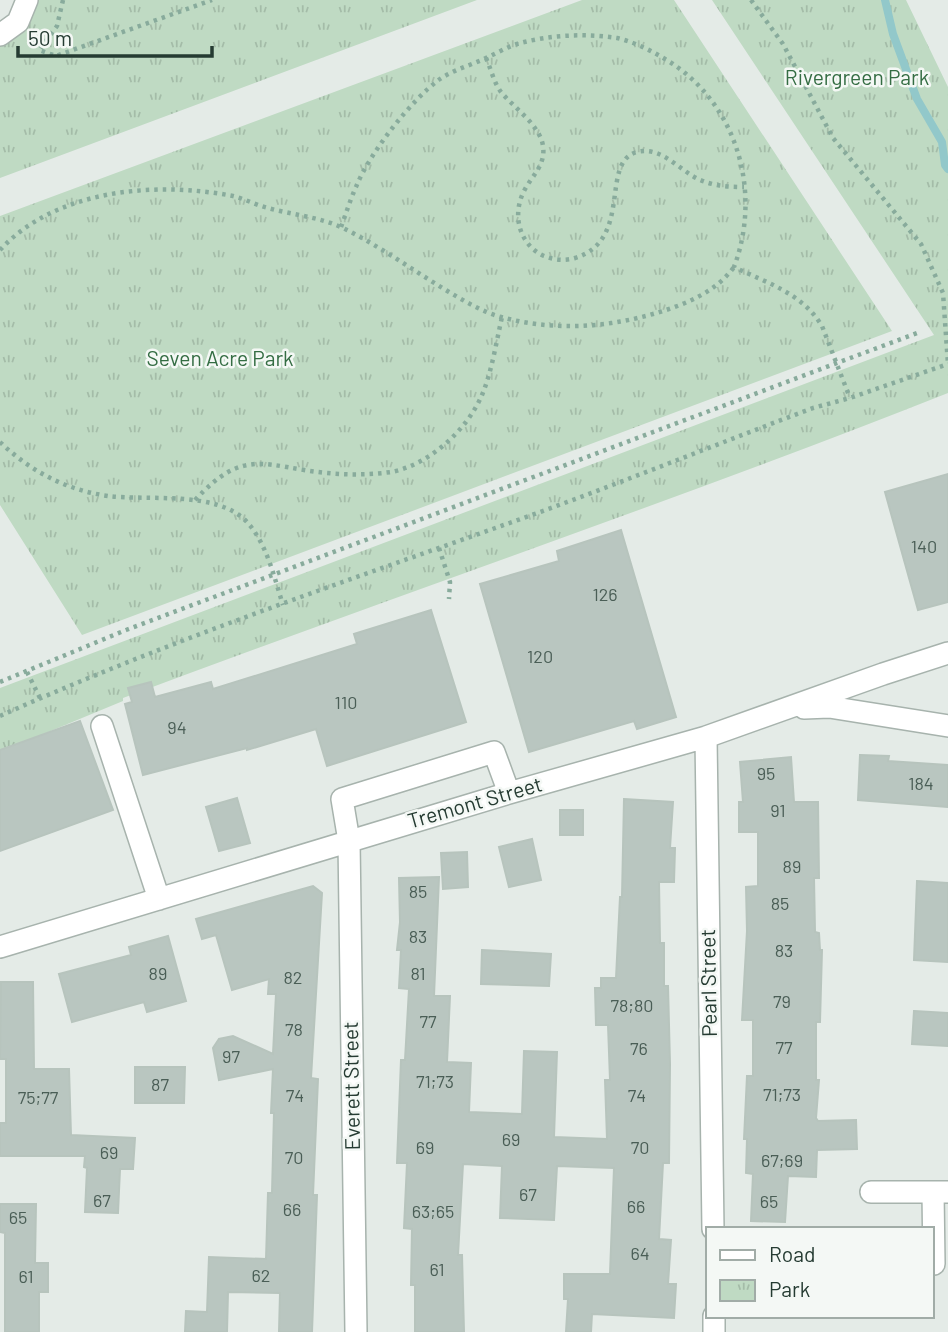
<svg xmlns="http://www.w3.org/2000/svg" width="948" height="1332" font-family="Barlow,sans-serif">
<style>
.park{fill:url(#park-tufts)}
.lines{fill:none;stroke-linecap:round;stroke-linejoin:round}
.stream{stroke:#92c8ca;stroke-width:8}
.building{fill:#b9c6c0;stroke:#b7c4bd;stroke-width:2}
.minor-casing{stroke:#a7b3ad;stroke-width:24}
.path{stroke:#88ab9c;stroke-width:4.5;stroke-dasharray:3.5 5;stroke-linecap:butt}
.minor{stroke:#fff;stroke-width:21}
.labels{text-anchor:middle;stroke-width:5;stroke-linejoin:round;paint-order:stroke}
.number-label{font-size:18px;fill:#4a5e56}
.park-label{font-size:21px;fill:#346d43;stroke:#f4f8f5}
.street-label{font-size:21px;fill:#253b32;stroke:#f4f8f5}
</style>
<defs>
<pattern id="park-tufts" width="24" height="20" patternUnits="userSpaceOnUse" patternTransform="scale(1.75)"><rect width="24" height="20" fill="#bfdac3"/><path d="M3 7l-1-3M5 7V3M7 7l1-3M15 17l-1-3M17 17v-4M19 17l1-3" fill="none" stroke="#a4bca8"/></pattern>
</defs>
<rect width="100%" height="100%" fill="#e4ebe7"/>
<path class="park" d="M 34,0 L 477,0 L 0,178 L 0,40 Z
M 582,0 L 674,0 L 892,331 L 82,635 L 0,505 L 0,216 Z
M 712,0 L 906,0 L 948,87 L 948,393 C 675,501 397,595 123,698 L 123,701 L 0,752 L 0,688 L 934,335 Z"/>
<g class="lines">
<path class="stream" d="M 885,0 L 893,34 L 917,99 L 942,142 L 945,165 L 948,169"/>
</g>
<path class="building" d="M 948,474 L 948,602 L 918,610 L 885,492 Z
M 621,530 L 676,717 L 637,729 L 634,721 L 529,752 L 480,584 L 559,561 L 557,551 Z
M 431,610 L 466,722 L 327,766 L 316,729 L 247,750 L 247,748 L 143,775 L 125,704 L 132,702 L 128,688 L 151,682 L 155,697 L 211,682 L 213,689 L 357,644 L 354,634 Z
M 80,721 L 113,810 L 0,851 L 0,750 Z
M 860,755 L 889,756 L 888,761 L 948,765 L 948,807 L 858,800 Z
M 791,757 L 794,802 L 818,802 L 819,878 L 814,878 L 815,932 L 819,933 L 820,950 L 822,950 L 820,1022 L 816,1022 L 816,1080 L 819,1080 L 816,1118 L 818,1121 L 856,1120 L 857,1149 L 817,1150 L 816,1177 L 788,1176 L 785,1222 L 751,1221 L 753,1174 L 746,1173 L 747,1139 L 744,1139 L 747,1076 L 753,1076 L 753,1020 L 742,1020 L 747,931 L 746,887 L 758,886 L 758,832 L 739,832 L 739,802 L 743,802 L 740,762 Z
M 237,798 L 250,843 L 219,851 L 206,807 Z
M 624,799 L 673,802 L 670,848 L 675,848 L 674,882 L 659,882 L 660,943 L 664,943 L 664,986 L 668,986 L 670,1064 L 669,1163 L 663,1163 L 659,1239 L 671,1240 L 668,1284 L 676,1284 L 674,1318 L 592,1314 L 591,1332 L 566,1332 L 568,1299 L 564,1299 L 564,1274 L 610,1274 L 614,1168 L 557,1166 L 554,1220 L 500,1218 L 502,1166 L 463,1164 L 458,1255 L 462,1255 L 464,1332 L 415,1332 L 415,1285 L 411,1285 L 412,1229 L 404,1228 L 407,1163 L 397,1163 L 401,1060 L 405,1060 L 409,989 L 399,988 L 401,950 L 397,950 L 400,922 L 399,878 L 439,877 L 434,996 L 450,996 L 447,1062 L 471,1063 L 469,1112 L 522,1114 L 524,1051 L 557,1052 L 554,1137 L 607,1139 L 605,1080 L 610,1080 L 608,1025 L 596,1025 L 595,988 L 601,988 L 601,978 L 616,978 L 620,897 L 622,897 Z
M 560,810 L 583,810 L 583,835 L 560,835 Z
M 532,839 L 541,880 L 509,887 L 499,847 Z
M 467,852 L 468,887 L 443,889 L 441,853 Z
M 917,881 L 948,883 L 948,962 L 914,960 Z
M 313,886 L 322,893 L 311,1078 L 318,1079 L 313,1195 L 317,1195 L 312,1332 L 279,1332 L 280,1293 L 228,1292 L 227,1332 L 185,1332 L 186,1311 L 207,1312 L 209,1257 L 266,1259 L 268,1193 L 272,1193 L 274,1113 L 271,1113 L 273,1069 L 219,1080 L 213,1048 L 219,1039 L 233,1036 L 273,1054 L 276,994 L 268,994 L 269,979 L 232,990 L 216,935 L 202,939 L 196,919 Z
M 168,936 L 186,1001 L 147,1012 L 144,1002 L 72,1022 L 59,974 L 131,955 L 129,947 Z
M 482,950 L 551,954 L 549,986 L 481,984 Z
M 1,982 L 33,982 L 34,1069 L 69,1069 L 71,1135 L 135,1138 L 133,1169 L 120,1169 L 118,1213 L 85,1212 L 87,1168 L 84,1167 L 85,1156 L 0,1156 L 0,1123 L 6,1123 L 6,1059 L 0,1059 Z
M 914,1011 L 948,1013 L 948,1046 L 912,1044 Z
M 135,1067 L 185,1067 L 184,1103 L 135,1103 Z
M 0,1204 L 36,1204 L 35,1263 L 48,1263 L 48,1292 L 39,1292 L 39,1332 L 5,1332 L 5,1233 L 0,1232 Z"/>
<g class="lines">
<defs>
<path id="minor" d="M 0,35 L 18,22 L 27,0
M 804,708 L 829,707 L 948,726
M 102,726 L 159,899
M 706,737 L 713,1229
M 0,947 L 509,793 L 706,737 L 883,674 L 948,653
M 871,1192 L 948,1192
M 933,1192 L 934,1264
M 714,1316 L 714,1332
M 356,1332 L 349,841 L 342,799 L 494,752 L 509,793"/>
</defs>
<use href="#minor" class="minor-casing"/>
<path class="path" d="M 63,0 L 57,26 L 39,50 L 56,56 L 212,0
M 751,0 L 783,44 L 833,138 L 921,244 L 943,293 L 948,364
M 486,58 C 491,69 494,83 501,92 C 514,108 540,125 543,146 C 546,166 531,176 523,193 C 512,217 520,245 544,256 C 554,260 565,261 575,258 C 634,240 599,162 637,152 C 661,146 678,169 698,179 C 713,186 728,187 744,187
M 341,227 C 346,214 350,200 356,187 C 369,154 411,100 440,79 C 455,69 472,65 488,57 C 497,53 507,47 517,44 C 548,35 585,33 617,38 C 634,42 650,50 665,59 C 736,101 763,190 734,267 C 767,283 802,293 822,326 L 850,398
M 0,250 C 56,189 156,181 233,196 C 245,199 256,205 268,208 C 293,215 321,217 345,229 C 381,247 414,271 449,292 C 466,302 483,312 501,317 C 552,331 604,328 653,314 C 684,305 715,293 734,267
M 0,442 C 30,471 66,490 108,496 C 148,501 217,490 247,522 C 267,544 274,577 283,605
M 195,500 C 245,446 265,467 327,473 C 348,475 370,475 391,472 C 429,465 467,430 482,395 C 492,371 496,343 502,317
M 439,548 L 450,582 L 449,599
M 27,672 L 40,698
M 0,682 L 126,630 L 917,333
M 0,716 C 163,643 332,586 501,526 C 606,489 709,447 813,408 L 850,398 L 948,364"/>
<use href="#minor" class="minor"/>
</g>
<g class="labels">
<g class="number-label">
<text x="924" y="553">140</text>
<text x="605" y="601">126</text>
<text x="540" y="663">120</text>
<text x="346" y="709">110</text>
<text x="177" y="734">94</text>
<text x="766" y="780">95</text>
<text x="921" y="790">184</text>
<text x="778" y="817">91</text>
<text x="792" y="873">89</text>
<text x="418" y="898">85</text>
<text x="780" y="910">85</text>
<text x="418" y="943">83</text>
<text x="784" y="957">83</text>
<text x="158" y="980">89</text>
<text x="418" y="980">81</text>
<text x="293" y="984">82</text>
<text x="782" y="1008">79</text>
<text x="632" y="1012">78;80</text>
<text x="428" y="1028">77</text>
<text x="294" y="1036">78</text>
<text x="784" y="1054">77</text>
<text x="639" y="1055">76</text>
<text x="231" y="1063">97</text>
<text x="435" y="1088">71;73</text>
<text x="160" y="1091">87</text>
<text x="782" y="1101">71;73</text>
<text x="295" y="1102">74</text>
<text x="637" y="1102">74</text>
<text x="38" y="1104">75;77</text>
<text x="511" y="1146">69</text>
<text x="425" y="1154">69</text>
<text x="640" y="1154">70</text>
<text x="109" y="1159">69</text>
<text x="294" y="1164">70</text>
<text x="782" y="1167">67;69</text>
<text x="528" y="1201">67</text>
<text x="102" y="1207">67</text>
<text x="769" y="1208">65</text>
<text x="636" y="1213">66</text>
<text x="292" y="1216">66</text>
<text x="433" y="1218">63;65</text>
<text x="18" y="1224">65</text>
<text x="640" y="1260">64</text>
<text x="437" y="1276">61</text>
<text x="261" y="1282">62</text>
<text x="26" y="1283">61</text>
</g>
<g class="park-label">
<text x="857" y="85">Rivergreen Park</text>
<text x="220" y="366">Seven Acre Park</text>
</g>
<g class="street-label">
<text transform="translate(475 803) rotate(-16)" y="7">Tremont Street</text>
<text transform="translate(709 983) rotate(-91)" y="7">Pearl Street</text>
<text transform="translate(352 1086) rotate(-91)" y="7">Everett Street</text>
</g>
</g>
<rect x="706" y="1227" width="228" height="91" fill="#f4f8f5" stroke="#a1aca7" stroke-width="2"/>
<rect x="720" y="1250" width="35" height="10" fill="#ffffff" stroke="#a1aca7" stroke-width="2"/>
<text x="769" y="1262" font-size="21" fill="#253b32">Road</text>
<rect x="720" y="1280" width="35" height="21" fill="url(#park-tufts)" stroke="#a1aca7" stroke-width="2"/>
<text x="769" y="1297" font-size="21" fill="#253b32">Park</text>
<path d="M18 46v10h194v-10" fill="none" stroke="#253b32" stroke-width="3.5"/>
<text x="28" y="46" font-size="21" fill="#253b32" stroke="#f4f8f5" stroke-width="5" paint-order="stroke">50 m</text>
</svg>
